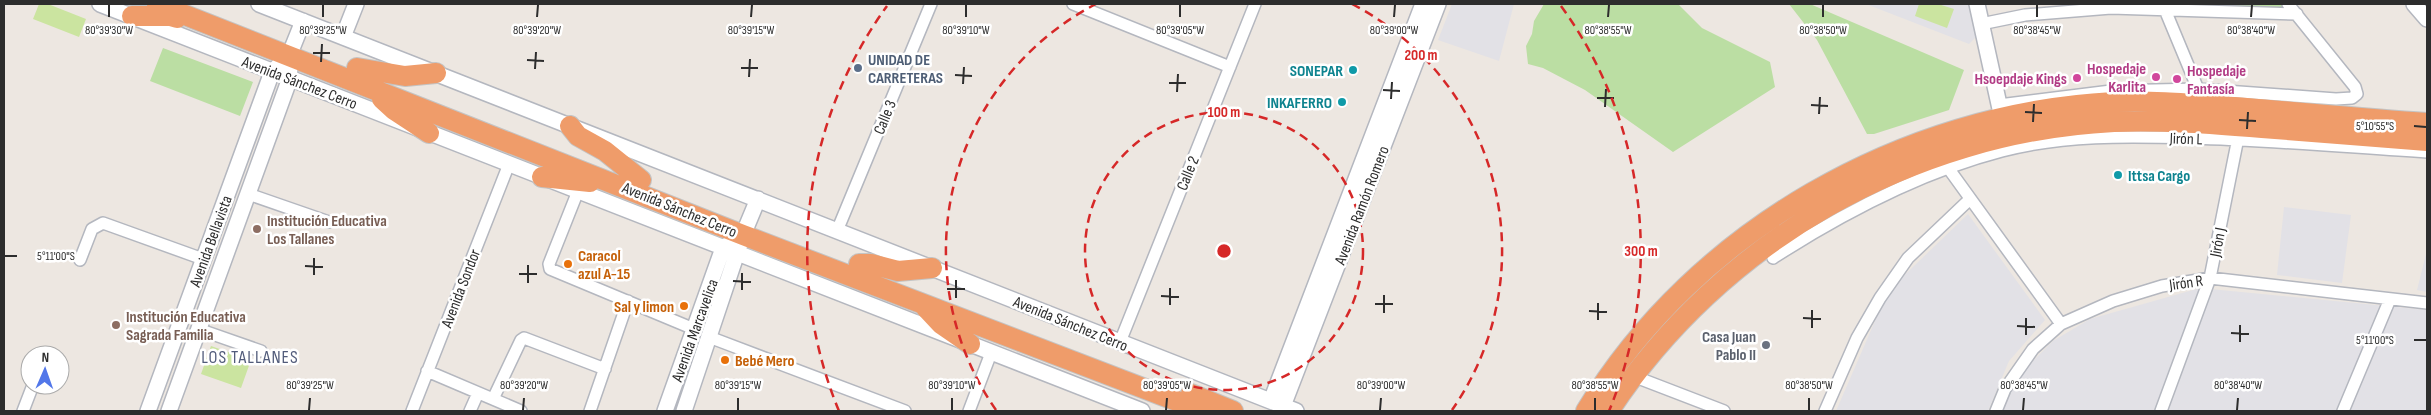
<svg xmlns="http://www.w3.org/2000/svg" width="2431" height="415" font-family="'Sofia Sans Condensed',sans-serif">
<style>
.industrial{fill:#e2e1e6}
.green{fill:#bbdea3}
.pitch{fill:#cbe4a0}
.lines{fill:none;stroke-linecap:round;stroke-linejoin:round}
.street-casing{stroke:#b4b7bf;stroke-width:14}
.secondary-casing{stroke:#b4b7bf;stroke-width:18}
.highway-casing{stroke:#c4c4c4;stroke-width:22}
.street{stroke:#fff;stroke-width:11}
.secondary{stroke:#fff;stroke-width:15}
.highway{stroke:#ef9c6a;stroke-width:20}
.ticks{fill:none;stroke:#2d2d2d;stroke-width:2}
.ring{fill:none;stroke:#d62828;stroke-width:2.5;stroke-dasharray:9 6}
.service-dot{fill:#5c6f8a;stroke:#fff;stroke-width:2}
.culture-dot{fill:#0f9aa8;stroke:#fff;stroke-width:2}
.hotel-dot{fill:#d1479c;stroke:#fff;stroke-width:2}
.education-dot{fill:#8d6e63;stroke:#fff;stroke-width:2}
.food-dot{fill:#e8710a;stroke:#fff;stroke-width:2}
.worship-dot{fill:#6b7280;stroke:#fff;stroke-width:2}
.labels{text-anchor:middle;stroke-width:5;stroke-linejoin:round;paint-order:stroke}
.service-label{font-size:16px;font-weight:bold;fill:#4e5e75;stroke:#fff;text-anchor:start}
.hotel-label{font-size:16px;font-weight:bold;fill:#b23c85;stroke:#fff;text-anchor:end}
.culture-label{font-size:16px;font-weight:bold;fill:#0d838f;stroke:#fff;text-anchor:end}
.street-label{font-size:16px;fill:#2d2d2d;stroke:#fff}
.education-label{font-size:16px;font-weight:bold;fill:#785e54;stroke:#fff;text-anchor:start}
.food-label{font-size:16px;font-weight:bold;fill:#c56008;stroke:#fff;text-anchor:start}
.worship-label{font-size:16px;font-weight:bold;fill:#5b616d;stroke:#fff;text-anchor:end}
.neighbourhood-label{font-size:18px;letter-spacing:1px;fill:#515b7a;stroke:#fff}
.ticks-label{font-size:12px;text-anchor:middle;fill:#2d2d2d;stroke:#fff;stroke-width:5;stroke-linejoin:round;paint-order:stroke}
.centre{fill:#d62828;stroke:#fff;stroke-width:2.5}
.ring-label{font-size:15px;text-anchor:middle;font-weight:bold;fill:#d62828;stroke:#fff;stroke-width:5;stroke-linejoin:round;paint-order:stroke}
</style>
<rect width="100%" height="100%" fill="#ede7e1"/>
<path class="industrial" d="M 1452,4 L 1514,4 L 1499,61 L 1438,40 Z
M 1866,4 L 1968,4 L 1976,37 L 1969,44 Z
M 2284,207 L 2351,215 L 2342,283 L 2277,275 Z
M 1968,214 L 2045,320 L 2009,361 L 1988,411 L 1836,411 L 1888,291 Z
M 2427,250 L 2427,292 L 2417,290 Z
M 2200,288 L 2427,310 L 2427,411 L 2002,411 L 2008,396 L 2028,366 L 2053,341 L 2090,319 Z"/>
<path class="green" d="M 1544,4 L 1678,4 L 1702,28 L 1770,62 L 1775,87 L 1673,152 L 1585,90 L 1543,68 L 1528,64 L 1526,46 L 1532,34 L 1534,21 Z
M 1789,4 L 1810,4 L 1964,70 L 1949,110 L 1874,134 L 1867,134 L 1817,40 Z
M 2180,4 L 2284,4 L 2288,9 Z
M 163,48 L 253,82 L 240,116 L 150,81 Z"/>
<path class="pitch" d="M 39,4 L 48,4 L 86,19 L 79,37 L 33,19 Z
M 1919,4 L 1938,4 L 1954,9 L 1947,28 L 1915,16 Z
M 211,346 L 251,360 L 241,388 L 201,374 Z"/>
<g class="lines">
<defs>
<path id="street" d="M 1073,4 L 1230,67
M 2163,5 L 2200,94
M 1981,24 L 2025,15 L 2111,8 L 2297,14
M 1999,105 L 2111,91 L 2198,89 L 2336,99 L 2352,98 L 2357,94 L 2355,87 L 2288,4
M 1946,165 L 2061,324
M 578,191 L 549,264 L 550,269 L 694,329
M 254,196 L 329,222
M 837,231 L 931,4
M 1773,258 C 1843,213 1921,172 2002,151 C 2063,135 2127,136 2190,138 C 2269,140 2348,147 2427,152
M 80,260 L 92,229 L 103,223 L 203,259
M 198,329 L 261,351
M 709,337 L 905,411
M 1120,342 L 1255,4
M 427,371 L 521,411
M 1633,376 L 1724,411
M 493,399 L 521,340 L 524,338 L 605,369
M 23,411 L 33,385
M 412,411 L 509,164
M 470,411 L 478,393
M 590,411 L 628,301
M 969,411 L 991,353
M 1825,411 L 1857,338 L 1880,298 L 1908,258 L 1970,199
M 1996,411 L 2005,389 L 2033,349 L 2061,324 L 2113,301 L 2162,286 L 2210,278 L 2427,303
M 2161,411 L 2210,278 L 2239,133
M 2343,411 L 2390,299"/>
<path id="secondary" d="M 100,4 L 1142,411
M 259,4 L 1296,411
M 1977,4 L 2002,118
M 2414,4 L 2427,19
M 343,37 L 356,4
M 1271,401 L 1423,4
M 1283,406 L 1438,4
M 148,411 L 272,72 L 279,65
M 169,411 L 290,78 L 289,56 L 303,21
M 665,411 L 723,248 L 732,242
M 684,411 L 743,235 L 758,199"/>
<path id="highway" d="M 157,4 L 743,235 L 1203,411
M 132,16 L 170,16 L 177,18
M 357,68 L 405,76 L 436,73
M 382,99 L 394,110 L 429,133
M 570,126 L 578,136 L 605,151 L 641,180
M 542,177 L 590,182
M 859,264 L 871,264 L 898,271 L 932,268
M 926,308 L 941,324 L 970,344
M 1191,394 L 1233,411
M 1586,411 C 1695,230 1904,113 2113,102 C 2158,100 2202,105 2247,108 C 2307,113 2367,119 2427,123
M 1609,411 C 1720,242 1912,132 2114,122 C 2163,120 2213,124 2262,128 C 2317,132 2372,137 2427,141"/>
</defs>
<use href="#street" class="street-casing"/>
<use href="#secondary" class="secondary-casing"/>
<use href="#highway" class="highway-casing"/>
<use href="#street" class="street"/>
<use href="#secondary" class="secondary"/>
<use href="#highway" class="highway"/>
</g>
<path class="ticks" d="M 109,17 L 109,5M 323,17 L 323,5M 537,17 L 538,5M 751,17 L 752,5M 966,17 L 966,5M 1180,17 L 1180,5M 1394,17 L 1395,5M 1608,17 L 1609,5M 1823,17 L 1823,5M 2037,17 L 2037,5M 2251,17 L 2252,5M 313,53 L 330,53M 527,60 L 544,61M 321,62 L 322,44M 741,68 L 758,68M 535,69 L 536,52M 955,75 L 972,76M 749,77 L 750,59M 1169,83 L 1186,83M 963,84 L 964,67M 1383,90 L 1400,91M 1177,92 L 1178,74M 1597,98 L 1614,98M 1391,99 L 1392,82M 1811,105 L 1828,106M 1605,107 L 1606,89M 2025,112 L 2042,113M 1819,114 L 1820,97M 2239,120 L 2256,121M 2033,122 L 2034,104M 2414,126 L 2426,127M 2247,129 L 2248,112M 5,256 L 17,256M 305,266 L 323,267M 519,274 L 537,274M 314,275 L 314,258M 733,281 L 751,282M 528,283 L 528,265M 947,289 L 965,289M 742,290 L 742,273M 1161,296 L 1179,297M 956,298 L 956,280M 1375,304 L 1393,304M 1170,305 L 1170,288M 1589,311 L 1607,312M 1384,313 L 1384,295M 1803,318 L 1821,319M 1598,320 L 1598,303M 2017,326 L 2035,327M 1812,328 L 1812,310M 2231,333 L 2249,334M 2026,335 L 2026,318M 2414,340 L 2426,340M 2240,342 L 2240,325M 309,410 L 310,398M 523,410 L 524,398M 738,410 L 738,398M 952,410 L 952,398M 1166,410 L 1167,398M 1380,410 L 1381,398M 1595,410 L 1595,398M 1809,410 L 1809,398M 2023,410 L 2024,398M 2237,410 L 2238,398"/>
<g class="ring">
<circle cx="1224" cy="251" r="139"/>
<path d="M996 410A278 278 0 0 1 1096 4M1352 4A278 278 0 0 1 1452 410"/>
<path d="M839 411A417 417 0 0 1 887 6M1561 6A417 417 0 0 1 1609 411"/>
</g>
<circle class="service-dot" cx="858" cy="68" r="5"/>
<g class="culture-dot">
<circle cx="1353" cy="70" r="5"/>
<circle cx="1342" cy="102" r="5"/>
<circle cx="2118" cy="175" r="5"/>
</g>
<g class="hotel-dot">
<circle cx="2156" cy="77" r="5"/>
<circle cx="2077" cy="78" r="5"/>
<circle cx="2177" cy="79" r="5"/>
</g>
<g class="education-dot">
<circle cx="257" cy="229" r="5"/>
<circle cx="116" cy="325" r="5"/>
</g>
<g class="food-dot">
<circle cx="568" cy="264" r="5"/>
<circle cx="684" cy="306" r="5"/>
<circle cx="725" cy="360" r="5"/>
</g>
<circle class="worship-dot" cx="1766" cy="345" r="5"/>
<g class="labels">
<g class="service-label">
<text x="868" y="65">UNIDAD DE<tspan x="868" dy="18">CARRETERAS</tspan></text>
</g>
<g class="hotel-label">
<text x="2146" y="74">Hospedaje<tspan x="2146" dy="18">Karlita</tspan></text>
<text x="2187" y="76" text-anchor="start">Hospedaje<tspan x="2187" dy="18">Fantasía</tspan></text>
<text x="2067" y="84">Hsoepdaje Kings</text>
</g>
<g class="culture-label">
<text x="1343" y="76">SONEPAR</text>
<text x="1332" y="108">INKAFERRO</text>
<text x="2128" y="181" text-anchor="start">Ittsa Cargo</text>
</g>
<g class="street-label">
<text transform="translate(300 82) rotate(21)" y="6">Avenida Sánchez Cerro</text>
<text transform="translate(884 117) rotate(-68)" y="6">Calle 3</text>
<text transform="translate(2186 138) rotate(2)" y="6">Jirón L</text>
<text transform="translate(1187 173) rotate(-68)" y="6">Calle 2</text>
<text transform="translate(1361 205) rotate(-69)" y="6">Avenida Ramón Romero</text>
<text transform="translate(680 209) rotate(22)" y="6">Avenida Sánchez Cerro</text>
<text transform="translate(210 241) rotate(-70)" y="6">Avenida Bellavista</text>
<text transform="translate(2217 242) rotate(-79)" y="6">Jirón J</text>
<text transform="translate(2186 282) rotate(-8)" y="6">Jirón R</text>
<text transform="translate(460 288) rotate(-69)" y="6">Avenida Sondor</text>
<text transform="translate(1071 323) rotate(22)" y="6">Avenida Sánchez Cerro</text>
<text transform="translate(694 330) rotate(-70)" y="6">Avenida Marcavelica</text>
</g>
<g class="education-label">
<text x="267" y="226">Institución Educativa<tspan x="267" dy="18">Los Tallanes</tspan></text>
<text x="126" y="322">Institución Educativa<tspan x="126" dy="18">Sagrada Familia</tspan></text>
</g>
<g class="food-label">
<text x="578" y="261">Caracol<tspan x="578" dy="18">azul A-15</tspan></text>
<text x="674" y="312" text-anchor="end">Sal y limon</text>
<text x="735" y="366">Bebé Mero</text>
</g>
<g class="worship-label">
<text x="1756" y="342">Casa Juan<tspan x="1756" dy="18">Pablo II</tspan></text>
</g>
<g class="neighbourhood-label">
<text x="250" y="363">LOS TALLANES</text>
</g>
</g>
<g class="ticks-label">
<text x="109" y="34">80°39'30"W</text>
<text x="323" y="34">80°39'25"W</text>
<text x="537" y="34">80°39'20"W</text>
<text x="751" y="34">80°39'15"W</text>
<text x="966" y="34">80°39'10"W</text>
<text x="1180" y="34">80°39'05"W</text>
<text x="1394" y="34">80°39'00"W</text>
<text x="1608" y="34">80°38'55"W</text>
<text x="1823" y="34">80°38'50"W</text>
<text x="2037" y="34">80°38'45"W</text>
<text x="2251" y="34">80°38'40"W</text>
<text x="2375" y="130">5°10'55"S</text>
<text x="56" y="260">5°11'00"S</text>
<text x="2375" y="344">5°11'00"S</text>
<text x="310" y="389">80°39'25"W</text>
<text x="524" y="389">80°39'20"W</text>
<text x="738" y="389">80°39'15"W</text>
<text x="952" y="389">80°39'10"W</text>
<text x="1167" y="389">80°39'05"W</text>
<text x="1381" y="389">80°39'00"W</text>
<text x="1595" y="389">80°38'55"W</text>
<text x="1809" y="389">80°38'50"W</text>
<text x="2024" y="389">80°38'45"W</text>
<text x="2238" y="389">80°38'40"W</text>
</g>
<circle cx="1224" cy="251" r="8" class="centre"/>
<g class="ring-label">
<text x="1421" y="60">200 m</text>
<text x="1224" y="117">100 m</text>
<text x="1641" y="256">300 m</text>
</g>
<rect width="2431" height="415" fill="none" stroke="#2d2d2d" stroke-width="10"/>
<g transform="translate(45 370) rotate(2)"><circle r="24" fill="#ffffff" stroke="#ababab"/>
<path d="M0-4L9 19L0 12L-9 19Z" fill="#5277e9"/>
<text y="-8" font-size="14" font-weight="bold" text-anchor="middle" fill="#2d2d2d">N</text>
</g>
</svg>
